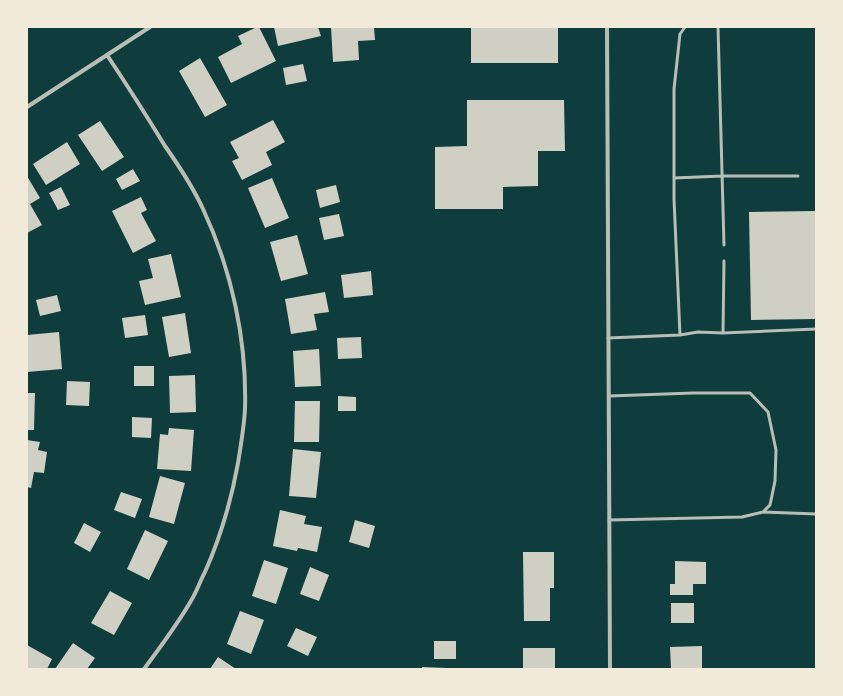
<svg xmlns="http://www.w3.org/2000/svg" width="843" height="696" font-family="Figtree,sans-serif">
<style>
.building{fill:#cfcfc3}
.lines{fill:none;stroke-linecap:round;stroke-linejoin:round}
.service{stroke:#b8beb3;stroke-width:3}
.minor{stroke:#b8beb3;stroke-width:4}
</style>
<rect width="100%" height="100%" fill="#0f3d3e"/>
<path class="building" d="M 257,27 L 259,27 L 276,61 L 231,83 L 218,57 L 242,44 L 238,36 Z
M 274,27 L 318,27 L 321,36 L 278,46 Z
M 331,27 L 374,27 L 375,40 L 358,41 L 359,60 L 333,62 Z
M 471,27 L 558,27 L 558,63 L 471,63 Z
M 200,58 L 227,105 L 205,117 L 179,71 Z
M 303,64 L 307,81 L 286,85 L 283,68 Z
M 467,100 L 564,100 L 565,151 L 538,151 L 538,186 L 503,187 L 503,209 L 435,209 L 435,147 L 467,146 Z
M 273,120 L 285,142 L 266,152 L 272,165 L 242,180 L 232,161 L 239,158 L 230,142 Z
M 100,121 L 124,157 L 102,171 L 78,135 Z
M 67,142 L 80,164 L 46,185 L 33,164 Z
M 133,169 L 140,181 L 122,190 L 116,179 Z
M 27,176 L 40,198 L 30,204 L 42,225 L 27,233 Z
M 272,178 L 289,218 L 265,228 L 248,188 Z
M 336,185 L 340,202 L 320,208 L 316,190 Z
M 61,187 L 70,205 L 58,210 L 49,193 Z
M 141,197 L 147,210 L 141,213 L 156,241 L 133,253 L 112,211 Z
M 816,211 L 816,319 L 751,320 L 749,212 Z
M 339,214 L 344,236 L 324,240 L 319,218 Z
M 297,235 L 308,274 L 281,281 L 270,242 Z
M 171,254 L 181,297 L 145,305 L 139,281 L 153,278 L 148,259 Z
M 371,271 L 373,295 L 344,298 L 341,275 Z
M 325,292 L 329,312 L 314,314 L 317,330 L 291,334 L 285,299 Z
M 57,295 L 61,311 L 40,316 L 36,300 Z
M 185,313 L 191,353 L 169,357 L 162,317 Z
M 145,315 L 148,335 L 125,338 L 122,318 Z
M 59,332 L 62,369 L 27,372 L 27,335 Z
M 361,337 L 362,358 L 338,359 L 337,338 Z
M 319,349 L 321,386 L 295,387 L 293,351 Z
M 134,366 L 154,366 L 154,386 L 134,386 Z
M 195,375 L 196,412 L 170,413 L 169,376 Z
M 67,381 L 90,382 L 89,406 L 66,405 Z
M 27,393 L 35,393 L 34,430 L 27,430 Z
M 338,396 L 356,397 L 356,411 L 338,411 Z
M 295,401 L 320,401 L 319,442 L 294,442 Z
M 132,417 L 152,418 L 151,438 L 132,437 Z
M 169,428 L 194,430 L 191,471 L 157,469 L 160,434 L 168,435 Z
M 27,440 L 40,442 L 38,450 L 47,452 L 44,473 L 34,472 L 31,488 L 27,487 Z
M 293,449 L 321,452 L 316,498 L 289,496 Z
M 160,476 L 185,483 L 174,524 L 149,517 Z
M 121,492 L 142,499 L 135,518 L 114,510 Z
M 280,510 L 306,516 L 304,524 L 322,527 L 317,552 L 298,548 L 297,551 L 273,546 Z
M 355,520 L 375,526 L 369,548 L 349,542 Z
M 84,523 L 101,532 L 90,552 L 74,543 Z
M 145,530 L 168,541 L 149,580 L 127,569 Z
M 523,552 L 554,552 L 554,588 L 550,588 L 550,621 L 524,621 Z
M 264,560 L 288,568 L 276,604 L 252,596 Z
M 675,561 L 706,562 L 706,584 L 693,584 L 693,595 L 670,595 L 670,584 L 675,584 Z
M 310,567 L 329,575 L 319,601 L 300,594 Z
M 110,591 L 132,603 L 114,635 L 91,623 Z
M 671,603 L 694,603 L 694,623 L 671,623 Z
M 240,611 L 264,620 L 251,654 L 227,644 Z
M 296,628 L 317,637 L 308,656 L 287,646 Z
M 434,641 L 456,641 L 456,659 L 434,659 Z
M 73,643 L 95,658 L 87,669 L 55,669 Z
M 27,645 L 52,659 L 47,669 L 27,669 Z
M 702,646 L 702,669 L 671,669 L 670,647 Z
M 523,648 L 555,648 L 555,669 L 523,669 Z
M 218,657 L 236,669 L 210,669 Z
M 422,667 L 447,668 L 447,669 L 422,669 Z"/>
<g class="lines">
<path class="service" d="M 685,27 L 680,34 L 674,89 L 674,199 L 680,335 L 698,332 L 723,333 L 816,329
M 718,27 L 724,245
M 674,178 L 722,176 L 798,176
M 723,333 L 724,261
M 608,338 L 680,335
M 609,396 L 693,393 L 750,393 L 768,412 L 776,450 L 775,481 L 770,505 L 763,512 L 742,517 L 609,520
M 763,512 L 816,514"/>
<path class="minor" d="M 607,27 L 610,669
M 107,55 C 127,85 146,115 165,146 C 179,166 193,187 203,209 C 232,271 247,341 245,409 C 244,427 241,445 238,463 C 231,502 221,536 205,572 C 200,581 197,591 192,599 C 178,624 161,646 144,669
M 27,107 L 150,27"/>
</g>
<rect width="843" height="696" fill="none" stroke="#f1e9da" stroke-width="56"/>
</svg>
